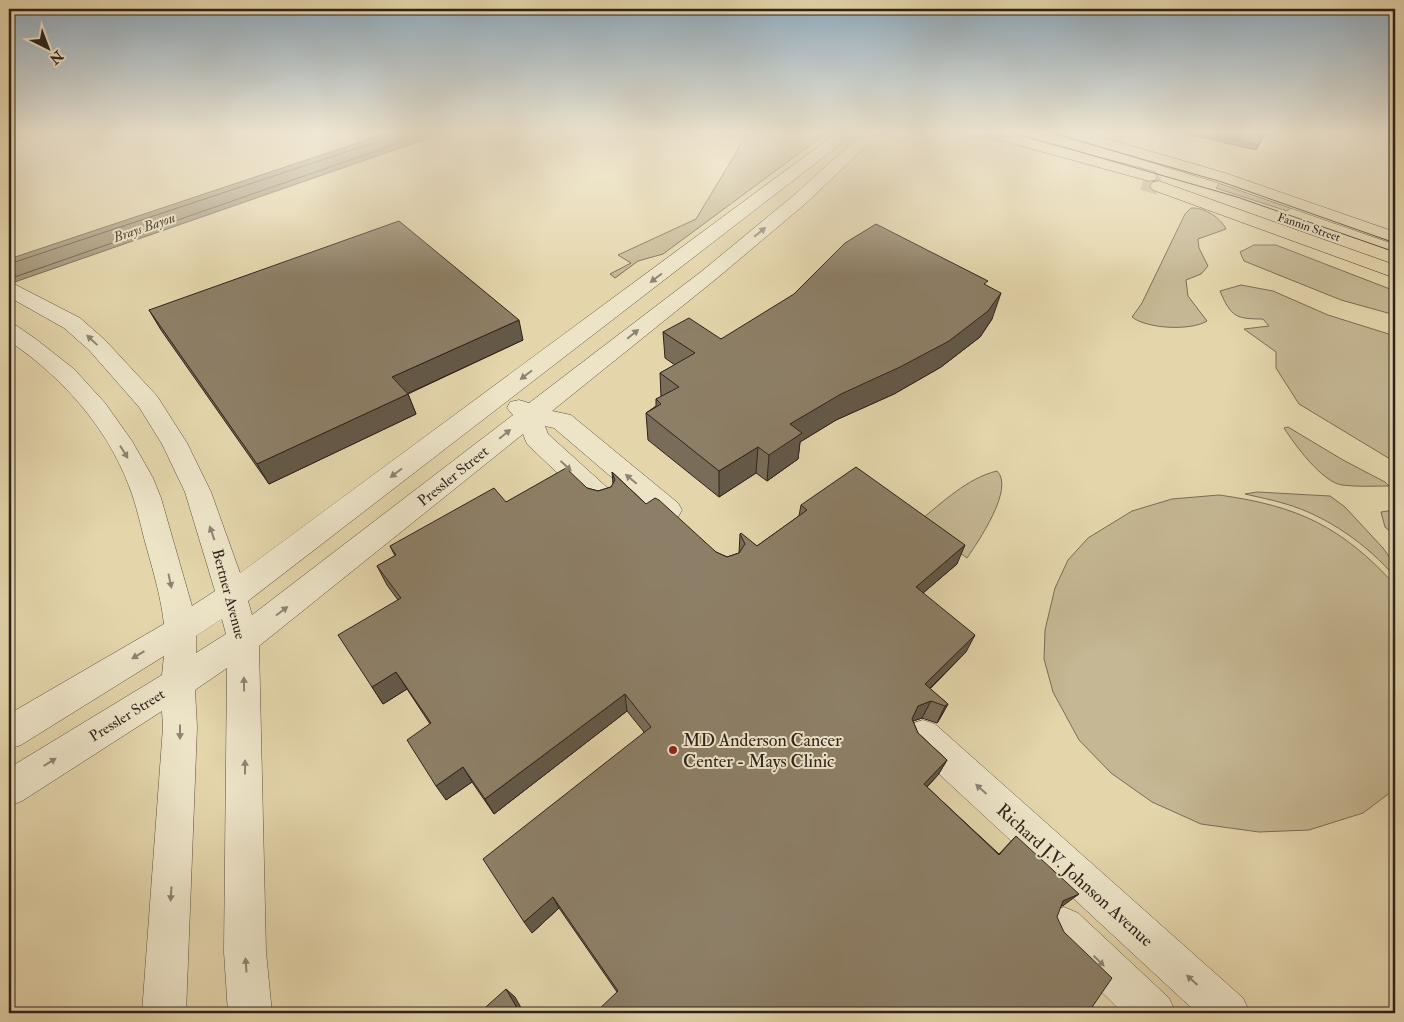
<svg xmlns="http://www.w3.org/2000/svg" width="1404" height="1022" font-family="'IM FELL Double Pica',serif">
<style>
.green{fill:#c5b793;stroke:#7a6c58}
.water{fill:#a6987b;stroke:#766955}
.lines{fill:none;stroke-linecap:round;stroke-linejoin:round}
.shore{stroke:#6a5d4c;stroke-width:1}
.major-tunnel{stroke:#c0b18f;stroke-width:18;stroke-dasharray:18 9;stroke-linecap:butt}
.minor-casing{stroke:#5c4f40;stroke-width:1}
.major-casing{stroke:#2f221d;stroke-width:1}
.minor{fill:#ede4c8;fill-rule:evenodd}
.major{fill:#e4d5ab;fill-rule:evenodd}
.tram{stroke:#2f221d;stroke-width:1}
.wall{fill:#796d59;stroke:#2f221d}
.shaded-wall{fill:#635948;stroke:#2f221d}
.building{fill:#8d7f67;stroke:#2f221d}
.oneway{fill:#8e8372}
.poi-dot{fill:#8f2418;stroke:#ede4c8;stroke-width:2}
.labels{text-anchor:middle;stroke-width:4;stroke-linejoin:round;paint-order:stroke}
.far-street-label{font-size:12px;fill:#2f221d;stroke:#ede4c8}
.far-water-label{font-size:14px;font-style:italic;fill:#594b3e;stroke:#ede4c8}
.street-label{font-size:15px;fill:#2f221d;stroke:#ede4c8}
.near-poi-label{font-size:18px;fill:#2f221d;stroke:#ede4c8;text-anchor:start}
.near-street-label{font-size:18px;fill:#2f221d;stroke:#ede4c8}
</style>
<rect width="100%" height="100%" fill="#e4d5ab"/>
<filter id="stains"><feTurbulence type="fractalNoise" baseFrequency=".004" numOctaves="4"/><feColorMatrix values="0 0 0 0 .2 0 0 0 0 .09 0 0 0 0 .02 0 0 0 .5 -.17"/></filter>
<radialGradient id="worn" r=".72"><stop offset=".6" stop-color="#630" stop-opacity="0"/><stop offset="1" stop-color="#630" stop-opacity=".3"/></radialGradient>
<path class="green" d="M 746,132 L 828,132 L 663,254 L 638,261 L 615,278 L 610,274 L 631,263 L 618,255 L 696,219 L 736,153 Z
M 1220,183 L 1291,208 L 1287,211 L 1216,188 Z
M 1191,208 C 1204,207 1221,218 1226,229 L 1198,239 L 1199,248 L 1208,266 L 1201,274 L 1186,280 L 1188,296 L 1207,321 C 1191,331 1147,329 1132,317 L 1142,303 L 1185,214 Z
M 1254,245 L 1276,245 L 1395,291 L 1395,315 L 1341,300 L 1244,261 L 1240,252 Z
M 1241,285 L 1273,291 L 1328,315 L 1395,336 L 1395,462 L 1299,404 L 1276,368 L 1276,352 L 1244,329 L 1269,326 L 1263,319 C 1236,319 1231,317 1220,291 Z
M 1288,427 L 1343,460 L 1385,482 L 1389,486 C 1374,486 1357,487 1342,485 C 1322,482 1295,445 1284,428 Z
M 997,471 C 1015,488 978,542 967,558 L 918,522 C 942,503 967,478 997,471 Z
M 1257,492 L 1330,496 L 1345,507 L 1383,548 L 1395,565 L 1395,577 C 1368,545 1327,516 1286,504 C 1273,500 1258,497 1245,494 Z
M 1219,495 C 1298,506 1341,526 1395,585 L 1395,789 L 1363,813 L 1309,830 L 1259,832 L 1201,824 L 1152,802 L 1111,773 L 1079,740 L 1053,692 L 1044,659 L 1045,630 L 1055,588 L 1068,560 L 1088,538 L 1132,511 L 1172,499 Z
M 1395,510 L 1395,536 L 1385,527 L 1381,512 Z"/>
<path class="water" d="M 390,132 L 446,132 L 9,284 L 9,259 Z"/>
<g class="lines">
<path class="shore" d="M 9,264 L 385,139 L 389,132
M 9,279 L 430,132"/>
<path class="major-tunnel" d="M 1143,181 L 1159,186"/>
<defs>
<path id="minor" d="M 838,132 L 856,132 L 248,601 L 252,615 L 513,415 L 507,408 L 510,402 L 519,400 L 529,403 L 702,271 L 793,196 L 864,132 L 881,132 L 805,204 L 716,279 L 552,411 L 571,415 L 678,503 L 682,510 L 678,517 L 668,520 L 658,517 L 554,428 L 545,426 L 548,434 L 612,492 L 616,499 L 612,506 L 602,509 L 592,506 L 527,444 L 523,434 L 259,646 L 266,952 L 272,1013 L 228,1013 L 224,952 L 227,668 L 195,690 L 197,727 L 186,1013 L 142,1013 L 163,727 L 162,711 L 22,801 L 9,806 L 9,768 L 162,675 L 164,656 L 21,745 L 9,749 L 9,714 L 164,624 C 161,598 154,574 147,549 C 141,528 137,506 129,486 C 107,427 61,376 9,341 L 9,325 L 17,326 L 37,340 L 74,369 L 105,403 L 132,441 L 153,478 L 161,498 L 192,606 L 215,591 L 185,492 L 162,444 L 139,407 L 89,350 L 64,328 L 9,297 L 9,283 L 16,285 L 80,318 L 105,340 L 157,396 L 187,443 L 211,492 L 240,573 ZM 222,619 L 226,634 L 196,653 L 196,636 Z
M 923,720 L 935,724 L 1243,998 L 1250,1013 L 1197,1013 L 911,748 L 906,736 L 911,724 Z
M 1064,907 L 1078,913 L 1169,998 L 1176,1013 L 1123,1013 L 1050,941 L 1044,927 L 1050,913 Z"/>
<path id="major" d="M 9,132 L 28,132 L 26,135 L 9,140 Z
M 979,132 L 1004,132 L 1155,172 L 1157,176 L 1155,180 L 1149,181 L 981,135 Z
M 1060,132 L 1084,132 L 1225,173 L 1395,232 L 1395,244 L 1213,181 L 1062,135 Z
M 1159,181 L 1395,265 L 1395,278 L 1153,190 L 1150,186 L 1153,182 Z"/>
</defs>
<use href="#minor" class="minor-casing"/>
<use href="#major" class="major-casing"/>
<use href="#minor" class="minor"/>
<use href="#major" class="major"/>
<path class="tram" d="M 1011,132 L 1237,197 L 1395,252
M 1048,132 L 1222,182 L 1395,243"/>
</g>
<path class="wall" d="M 1179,132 L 1266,132 L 1256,150 Z
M 987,286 L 992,319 L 980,337 L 941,367 L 894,394 L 836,420 L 800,442 L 798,459 L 767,481 L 756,473 L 719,497 L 648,440 L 646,413 L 656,406 L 656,399 L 661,397 L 660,373 L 675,365 L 665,358 L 663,332 L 721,339 Z
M 149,310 L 523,340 L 408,394 L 416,414 L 269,484 L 161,330 Z
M 612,472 L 646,504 L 716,552 L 727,557 L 739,553 L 740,534 L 757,546 L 799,516 L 801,505 L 957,564 L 923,593 L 966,652 L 930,689 L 948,704 L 939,720 L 937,723 L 922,718 L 913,721 L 918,733 L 947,760 L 938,775 L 927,787 L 999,854 L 1016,836 L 1064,905 L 617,992 L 559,908 L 532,933 L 644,732 L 627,711 L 494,814 L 472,782 L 446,800 L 430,724 L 407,689 L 383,704 L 372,687 L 398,600 L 387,585 L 377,566 L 395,556 L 390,546 L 506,502 L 587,488 L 598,491 L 611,487 L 613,484 Z"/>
<path class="shaded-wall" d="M 1001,293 L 992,319 L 980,337 L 941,367 L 894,394 L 836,420 L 800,442 L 798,459 L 767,481 L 769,455 L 790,424 Z
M 519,320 L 523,340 L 400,397 L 392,377 Z
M 408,394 L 416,414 L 269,484 L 257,464 Z
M 758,447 L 756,473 L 719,497 L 719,471 Z
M 965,545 L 957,564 L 909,605 L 916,587 Z
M 975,635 L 966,652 L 917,701 L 925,684 Z
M 396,672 L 407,689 L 383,704 L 372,687 Z
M 625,694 L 627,711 L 494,814 L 485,799 Z
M 931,701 L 922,718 L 910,722 L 918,706 Z
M 948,704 L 939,720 L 937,723 L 945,706 Z
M 947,760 L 938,775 L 915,799 L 924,784 Z
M 463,767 L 472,782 L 446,800 L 436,786 Z
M 1079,894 L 1064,905 L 1048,912 L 1063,901 Z
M 553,897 L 559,908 L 532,933 L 524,922 Z
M 506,989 L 515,997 L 524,1013 L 520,1013 Z"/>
<path class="building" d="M 1201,132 L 1266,132 L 1258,145 Z
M 399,221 L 519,320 L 392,377 L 408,394 L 257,464 L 149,310 Z
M 876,224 L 988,281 L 984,284 L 1001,293 L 988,311 L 949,341 L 900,367 L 841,394 L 790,424 L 802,433 L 769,455 L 758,447 L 719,471 L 646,413 L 661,404 L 656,399 L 679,387 L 660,373 L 695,353 L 663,332 L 689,318 L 721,339 L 794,294 L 845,243 Z
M 856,467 L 965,545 L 916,587 L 975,635 L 925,684 L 948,704 L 945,706 L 931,701 L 918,706 L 912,719 L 918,733 L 947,760 L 924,784 L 999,855 L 1016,836 L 1079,894 L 1063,901 L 1057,917 L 1064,932 L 1112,978 L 1088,1013 L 595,1013 L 618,991 L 553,897 L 524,922 L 483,859 L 651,727 L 625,694 L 485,799 L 463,767 L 436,786 L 407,740 L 431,723 L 396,672 L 372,687 L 338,635 L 401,598 L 377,566 L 396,555 L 390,546 L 494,488 L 506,502 L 566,468 L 587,488 L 598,491 L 611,487 L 615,480 L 612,472 L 646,504 L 655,498 L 659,500 L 716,552 L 727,557 L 739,553 L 745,544 L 740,534 L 741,533 L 757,546 L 807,510 L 801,505 Z
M 506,989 L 520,1013 L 479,1013 Z"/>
<defs><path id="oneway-solid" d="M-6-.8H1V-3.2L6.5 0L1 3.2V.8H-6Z" transform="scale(1.25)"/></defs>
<g class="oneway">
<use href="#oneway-solid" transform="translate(760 232) rotate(-39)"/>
<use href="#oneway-solid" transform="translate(656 278) rotate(143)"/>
<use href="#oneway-solid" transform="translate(633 334) rotate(-39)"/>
<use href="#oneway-solid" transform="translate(92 340) rotate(-137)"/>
<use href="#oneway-solid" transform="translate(526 375) rotate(143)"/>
<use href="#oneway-solid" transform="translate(505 434) rotate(-39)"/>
<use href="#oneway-solid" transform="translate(124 452) rotate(58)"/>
<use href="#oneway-solid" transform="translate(566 466) rotate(43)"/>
<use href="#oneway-solid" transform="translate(396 473) rotate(143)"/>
<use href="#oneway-solid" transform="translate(631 479) rotate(-140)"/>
<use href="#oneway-solid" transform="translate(212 533) rotate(-109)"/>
<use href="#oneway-solid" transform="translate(170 581) rotate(78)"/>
<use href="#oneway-solid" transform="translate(282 611) rotate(-37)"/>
<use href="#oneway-solid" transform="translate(138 655) rotate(149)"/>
<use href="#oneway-solid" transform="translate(244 684) rotate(-91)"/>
<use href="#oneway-solid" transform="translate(180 732) rotate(90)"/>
<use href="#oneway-solid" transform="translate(50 762) rotate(-32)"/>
<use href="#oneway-solid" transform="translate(245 767) rotate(-90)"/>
<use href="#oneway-solid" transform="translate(981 789) rotate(-138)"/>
<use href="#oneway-solid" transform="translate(171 894) rotate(94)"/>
<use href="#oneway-solid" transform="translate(1099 961) rotate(44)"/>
<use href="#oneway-solid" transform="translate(246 965) rotate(-94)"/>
<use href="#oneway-solid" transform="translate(1192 980) rotate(-138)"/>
</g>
<linearGradient id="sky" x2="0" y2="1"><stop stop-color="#8da9bc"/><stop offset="0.48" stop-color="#f3ecd9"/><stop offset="1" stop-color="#f3ecd9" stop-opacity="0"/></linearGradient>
<rect width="1404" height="275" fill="url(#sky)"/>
<circle class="poi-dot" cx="673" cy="750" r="5"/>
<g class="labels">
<g class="far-street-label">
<text transform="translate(1309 227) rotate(19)" y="4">Fannin Street</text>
</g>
<g class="far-water-label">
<text transform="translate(144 227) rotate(-19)" y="5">Brays Bayou</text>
</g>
<g class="street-label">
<text transform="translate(453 476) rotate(-39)" y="5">Pressler Street</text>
<text transform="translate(229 594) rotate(75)" y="5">Bertner Avenue</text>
<text transform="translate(127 715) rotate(-32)" y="5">Pressler Street</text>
</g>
<g class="near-poi-label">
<text x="683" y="746">MD Anderson Cancer<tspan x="683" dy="21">Center - Mays Clinic</tspan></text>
</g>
<g class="near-street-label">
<text transform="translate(1075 875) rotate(42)" y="6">Richard J.V. Johnson Avenue</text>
</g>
</g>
<rect width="1404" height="1022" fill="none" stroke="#e4d5ab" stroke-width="30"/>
<rect x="10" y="10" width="1384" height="1002" fill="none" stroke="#2f221d" stroke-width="2.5"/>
<rect x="15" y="15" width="1374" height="992" fill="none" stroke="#2f221d"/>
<g transform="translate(48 48) rotate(138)" stroke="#ede4c8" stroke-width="4" paint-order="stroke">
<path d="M0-4L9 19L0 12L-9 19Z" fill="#2f221d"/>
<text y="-8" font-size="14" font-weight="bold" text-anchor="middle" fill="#2f221d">N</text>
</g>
<rect width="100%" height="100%" filter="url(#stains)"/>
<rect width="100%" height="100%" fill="url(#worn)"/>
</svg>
